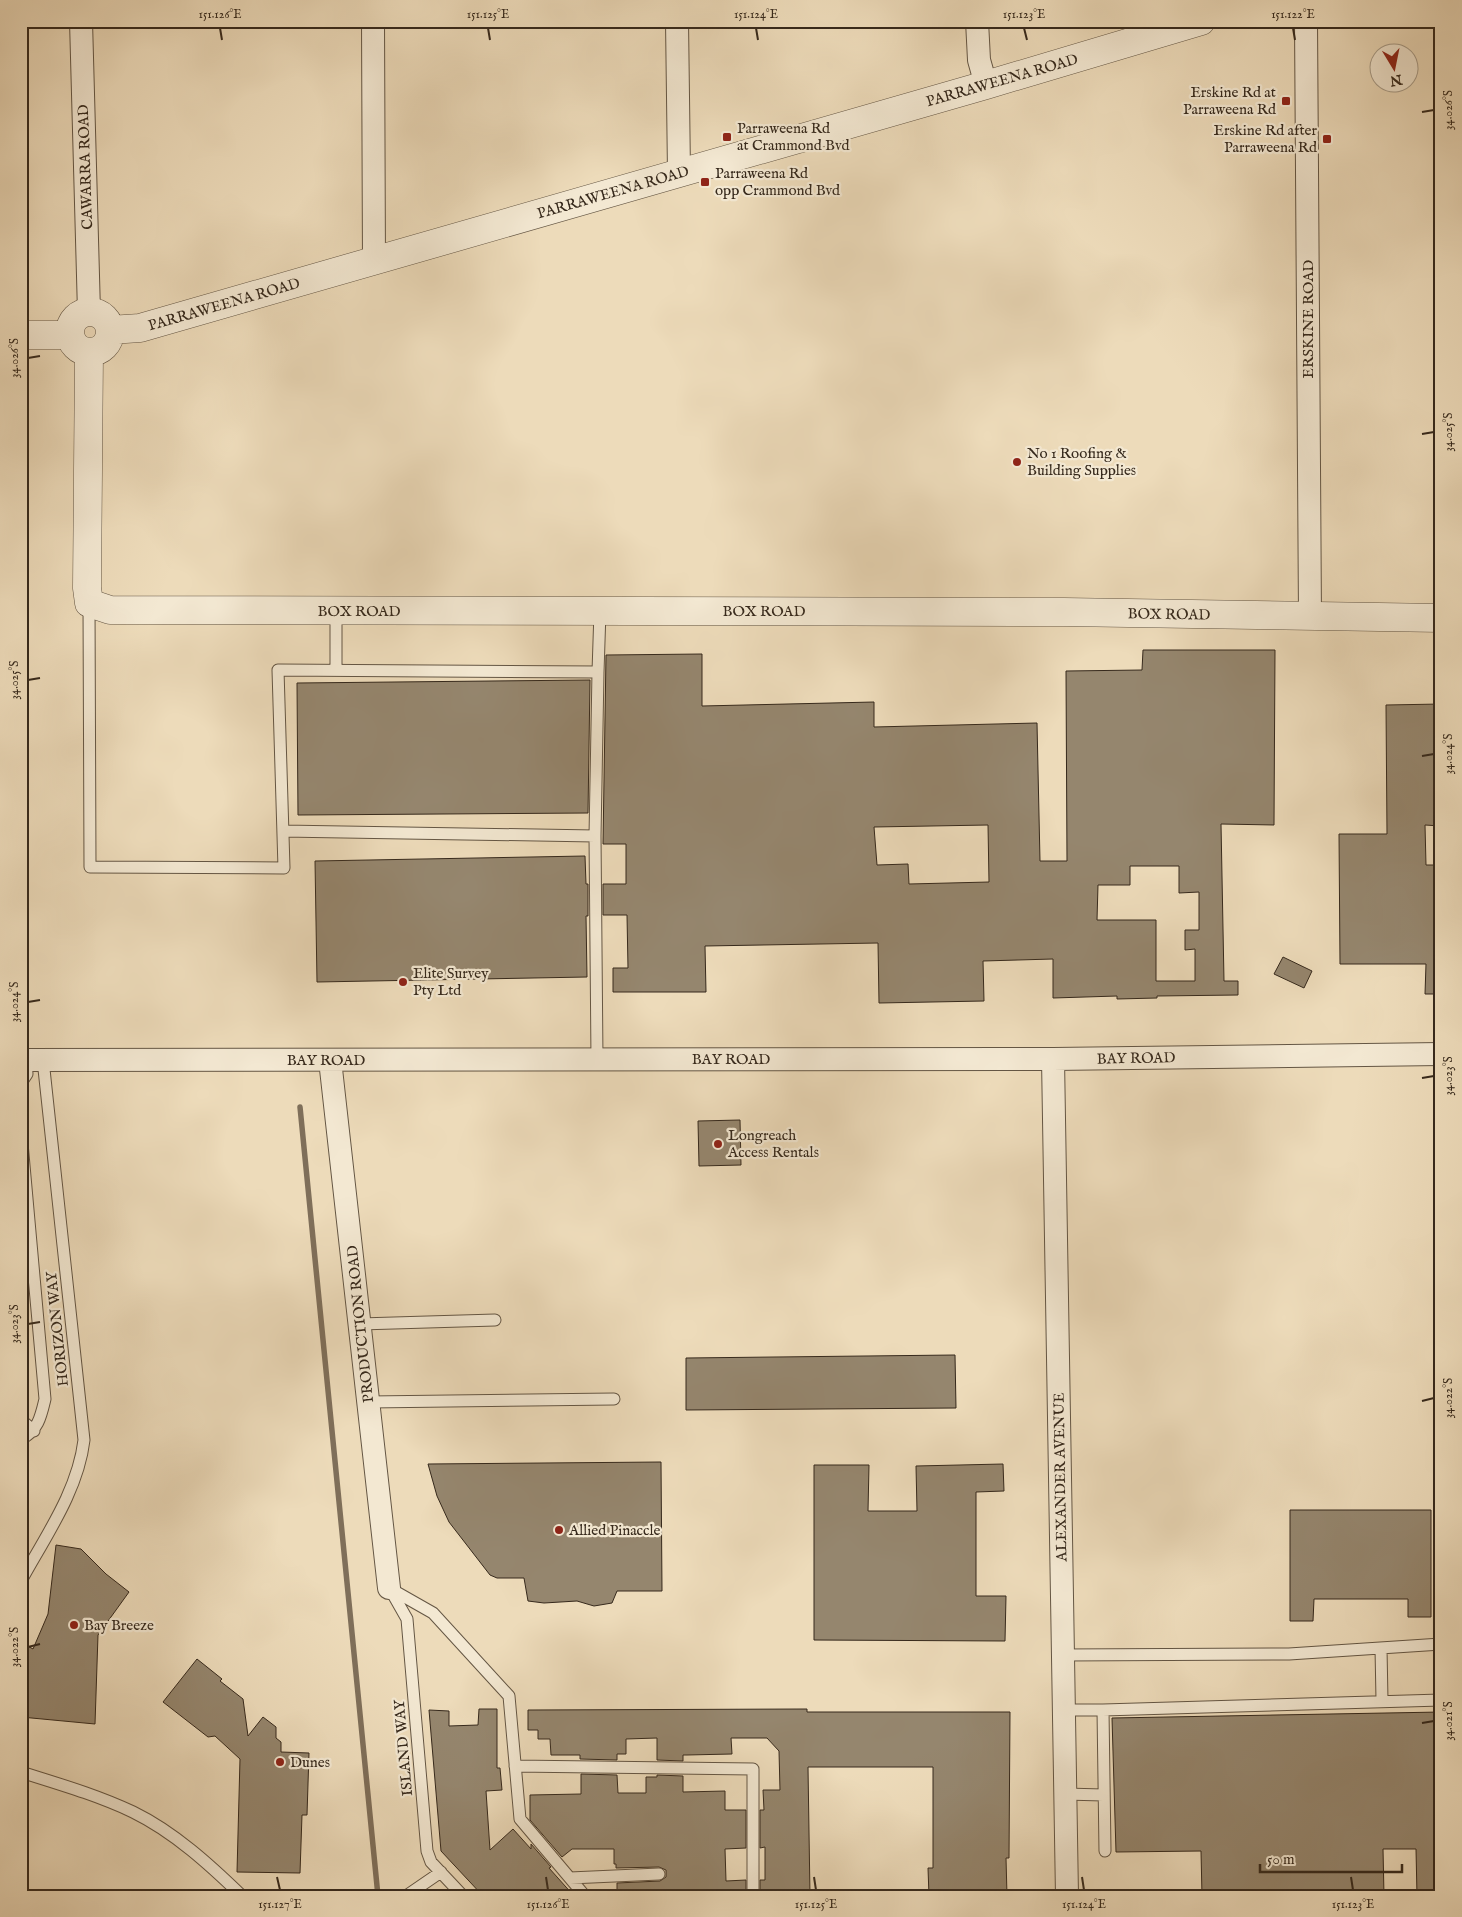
<svg xmlns="http://www.w3.org/2000/svg" width="1462" height="1917" font-family="'IM FELL English',serif">
<style>
.lines{fill:none;stroke-linecap:round;stroke-linejoin:round}
.stream{stroke:#7f6f5a;stroke-width:5.5}
.building{fill:#95866e;stroke:#36291c;fill-rule:evenodd}
.service-casing{stroke:#645644;stroke-width:13}
.minor-casing{stroke:#645644;stroke-width:24}
.tertiary-casing{stroke:#645644;stroke-width:29}
.service{stroke:#f3e8d2;stroke-width:11}
.minor{stroke:#f3e8d2;stroke-width:22}
.tertiary{stroke:#f3e8d2;stroke-width:28}
.ticks{fill:none;stroke:#36291c;stroke-width:2}
.poi-dot{fill:#8f2418;stroke:#f3e8d2;stroke-width:2}
.labels{text-anchor:middle;stroke-width:4.5;stroke-linejoin:round;paint-order:stroke}
.street-label{font-size:15px;fill:#36291c;stroke:#f3e8d2}
.poi-label{font-size:15px;fill:#36291c;stroke:#f3e8d2;text-anchor:start}
.neatline{fill:none;stroke:#36291c;stroke-width:2}
.ticks-label{font-size:12px;text-anchor:middle;fill:#36291c}
</style>
<rect width="100%" height="100%" fill="#eddbba"/>
<filter id="stains"><feTurbulence type="fractalNoise" baseFrequency=".004" numOctaves="4"/><feColorMatrix values="0 0 0 0 .2 0 0 0 0 .09 0 0 0 0 .02 0 0 0 .5 -.17"/></filter>
<radialGradient id="worn" r=".72"><stop offset=".6" stop-color="#630" stop-opacity="0"/><stop offset="1" stop-color="#630" stop-opacity=".3"/></radialGradient>
<g class="lines">
<path class="stream" d="M 300,1107 L 378,1896"/>
</g>
<path class="building" d="M 1143,650 L 1275,650 L 1274,825 L 1221,824 L 1224,981 L 1238,981 L 1238,995 L 1157,996 L 1157,998 L 1117,999 L 1117,996 L 1053,998 L 1053,959 L 983,961 L 984,1001 L 879,1003 L 878,943 L 705,946 L 706,992 L 613,992 L 613,968 L 628,968 L 627,915 L 603,915 L 603,884 L 626,884 L 626,844 L 603,844 L 606,655 L 702,654 L 702,706 L 874,702 L 874,727 L 1037,723 L 1040,861 L 1067,861 L 1066,671 L 1142,670 ZM 988,825 L 989,882 L 909,884 L 908,864 L 877,865 L 874,827 ZM 1130,866 L 1179,866 L 1179,893 L 1199,892 L 1199,930 L 1185,930 L 1185,950 L 1195,949 L 1195,981 L 1156,981 L 1156,920 L 1097,920 L 1098,885 L 1130,885 Z
M 590,680 L 588,813 L 298,815 L 297,683 Z
M 1441,704 L 1441,826 L 1425,825 L 1426,865 L 1441,865 L 1441,994 L 1425,994 L 1426,964 L 1340,964 L 1339,834 L 1387,834 L 1386,705 Z
M 585,856 L 586,884 L 588,884 L 588,916 L 586,916 L 587,977 L 317,982 L 315,861 Z
M 1283,957 L 1312,971 L 1304,988 L 1274,974 Z
M 740,1120 L 741,1165 L 699,1166 L 698,1121 Z
M 955,1355 L 956,1408 L 686,1410 L 686,1358 Z
M 661,1462 L 662,1591 L 617,1591 L 612,1603 L 594,1606 L 577,1601 L 544,1603 L 528,1601 L 524,1578 L 497,1578 L 490,1575 L 449,1522 L 437,1496 L 428,1464 Z
M 1003,1464 L 1004,1491 L 976,1492 L 976,1596 L 1006,1596 L 1005,1641 L 814,1640 L 814,1465 L 869,1465 L 868,1511 L 917,1511 L 916,1466 Z
M 1290,1510 L 1431,1510 L 1431,1617 L 1408,1617 L 1408,1599 L 1314,1599 L 1313,1621 L 1290,1621 Z
M 56,1545 L 81,1549 L 106,1574 L 129,1592 L 98,1635 L 95,1724 L 21,1717 L 21,1656 L 26,1645 L 33,1649 L 48,1614 Z
M 197,1659 L 222,1679 L 220,1681 L 243,1699 L 248,1736 L 263,1717 L 276,1727 L 276,1738 L 281,1742 L 281,1752 L 309,1753 L 307,1815 L 302,1815 L 300,1873 L 237,1872 L 240,1759 L 215,1736 L 208,1737 L 163,1702 Z
M 479,1709 L 497,1709 L 497,1768 L 500,1768 L 502,1790 L 486,1791 L 490,1850 L 513,1829 L 531,1849 L 531,1844 L 551,1867 L 549,1868 L 574,1896 L 483,1896 L 441,1851 L 429,1710 L 449,1711 L 449,1726 L 478,1725 Z
M 807,1709 L 807,1712 L 1010,1712 L 1009,1858 L 1006,1858 L 1007,1896 L 929,1896 L 928,1868 L 933,1868 L 933,1767 L 808,1767 L 810,1896 L 760,1896 L 760,1880 L 765,1880 L 765,1847 L 760,1848 L 760,1810 L 764,1810 L 763,1790 L 780,1790 L 779,1751 L 767,1738 L 731,1738 L 732,1754 L 687,1755 L 683,1755 L 683,1761 L 657,1760 L 657,1738 L 626,1739 L 626,1754 L 617,1754 L 617,1760 L 580,1759 L 580,1755 L 551,1755 L 550,1739 L 538,1739 L 538,1730 L 528,1730 L 528,1710 Z
M 1441,1712 L 1441,1896 L 1417,1896 L 1416,1849 L 1383,1849 L 1384,1896 L 1202,1896 L 1201,1851 L 1116,1852 L 1112,1718 Z
M 581,1774 L 617,1775 L 618,1793 L 646,1793 L 646,1777 L 657,1777 L 657,1775 L 683,1776 L 683,1792 L 725,1791 L 725,1810 L 746,1810 L 746,1848 L 725,1849 L 726,1881 L 746,1880 L 746,1896 L 617,1896 L 617,1883 L 660,1881 L 666,1877 L 666,1870 L 659,1867 L 616,1868 L 616,1864 L 614,1864 L 614,1849 L 572,1849 L 562,1857 L 530,1820 L 530,1795 L 581,1794 Z"/>
<g class="lines">
<defs>
<path id="service" d="M 89,603 L 90,867 L 284,868 L 278,670 L 598,672 L 600,611
M 336,670 L 336,611
M 283,831 L 595,836
M 597,1059 L 595,836 L 598,672
M 21,1083 L 27,1074 L 26,1060
M 21,1132 L 45,1399 C 41,1416 38,1431 21,1439
M 360,1324 L 495,1320
M 369,1402 L 614,1399
M 21,1420 L 34,1431
M 21,1581 C 45,1537 78,1491 84,1440 L 43,1060
M 389,1588 L 433,1613 L 509,1696 L 520,1819 L 585,1896
M 390,1589 L 407,1619 L 427,1851 L 431,1862 L 463,1896
M 1381,1648 L 1382,1700
M 1063,1655 L 1289,1654 L 1441,1644
M 1064,1710 L 1103,1710 L 1105,1851
M 1103,1710 L 1441,1700
M 515,1766 L 753,1769 L 753,1896
M 21,1772 C 59,1784 97,1795 133,1812 C 174,1832 210,1865 242,1896
M 1065,1794 L 1103,1795
M 570,1878 L 659,1874
M 406,1896 L 441,1872"/>
<path id="minor" d="M 81,21 L 89,312
M 373,21 L 374,261
M 677,21 L 679,173
M 977,21 L 979,60 L 986,85
M 1306,21 L 1310,617
M 1053,1059 L 1067,1896
M 21,1060 L 1053,1059 L 1441,1054
M 330,1060 L 389,1588"/>
<path id="tertiary" d="M70 332a20 20 0 1 1 40 0a20 20 0 1 1-40 0Z
M 110,330 L 140,328 L 986,85 L 1201,21
M 21,335 L 69,335
M 89,353 L 87,588 L 89,603 L 110,610 L 1064,612 L 1441,618"/>
</defs>
<use href="#service" class="service-casing"/>
<use href="#minor" class="minor-casing"/>
<use href="#tertiary" class="tertiary-casing"/>
<use href="#service" class="service"/>
<use href="#minor" class="minor"/>
<use href="#tertiary" class="tertiary"/>
</g>
<path class="ticks" d="M 220,28 L 222,40M 488,28 L 490,40M 756,28 L 758,40M 1024,28 L 1027,40M 1293,28 L 1295,40M 1422,112 L 1434,110M 28,358 L 40,356M 1422,434 L 1434,432M 28,680 L 40,678M 1422,756 L 1434,754M 28,1002 L 40,1000M 1422,1078 L 1434,1076M 28,1324 L 40,1322M 1422,1401 L 1434,1398M 28,1647 L 40,1644M 1422,1723 L 1434,1721M 277,1877 L 280,1890M 546,1877 L 548,1890M 814,1877 L 816,1890M 1082,1877 L 1084,1890M 1351,1877 L 1353,1890"/>
<g class="poi-dot">
<rect x="1281" y="96" width="10" height="10" rx="2.5"/>
<rect x="722" y="132" width="10" height="10" rx="2.5"/>
<rect x="1322" y="134" width="10" height="10" rx="2.5"/>
<rect x="700" y="177" width="10" height="10" rx="2.5"/>
<circle cx="1017" cy="462" r="5"/>
<circle cx="403" cy="982" r="5"/>
<circle cx="718" cy="1144" r="5"/>
<circle cx="559" cy="1530" r="5"/>
<circle cx="74" cy="1625" r="5"/>
<circle cx="280" cy="1762" r="5"/>
</g>
<g class="labels">
<g class="street-label">
<text transform="translate(1002 80) rotate(-16)" y="5">PARRAWEENA ROAD</text>
<text transform="translate(85 167) rotate(-92)" y="5">CAWARRA ROAD</text>
<text transform="translate(613 192) rotate(-16)" y="5">PARRAWEENA ROAD</text>
<text transform="translate(224 304) rotate(-16)" y="5">PARRAWEENA ROAD</text>
<text transform="translate(1308 319) rotate(-90)" y="5">ERSKINE ROAD</text>
<text x="359" y="616">BOX ROAD</text>
<text x="764" y="616">BOX ROAD</text>
<text transform="translate(1169 614) rotate(1)" y="5">BOX ROAD</text>
<text transform="translate(1136 1058) rotate(-1)" y="5">BAY ROAD</text>
<text x="731" y="1064">BAY ROAD</text>
<text x="326" y="1065">BAY ROAD</text>
<text transform="translate(360 1324) rotate(-96)" y="5">PRODUCTION ROAD</text>
<text transform="translate(57 1329) rotate(-96)" y="5">HORIZON WAY</text>
<text transform="translate(1060 1477) rotate(-91)" y="5">ALEXANDER AVENUE</text>
<text transform="translate(403 1748) rotate(-95)" y="5">ISLAND WAY</text>
</g>
<g class="poi-label">
<text x="1276" y="97" text-anchor="end">Erskine Rd at<tspan x="1276" dy="17">Parraweena Rd</tspan></text>
<text x="737" y="133">Parraweena Rd<tspan x="737" dy="17">at Crammond Bvd</tspan></text>
<text x="1317" y="135" text-anchor="end">Erskine Rd after<tspan x="1317" dy="17">Parraweena Rd</tspan></text>
<text x="715" y="178">Parraweena Rd<tspan x="715" dy="17">opp Crammond Bvd</tspan></text>
<text x="1027" y="458">No 1 Roofing &amp;<tspan x="1027" dy="17">Building Supplies</tspan></text>
<text x="413" y="978">Elite Survey<tspan x="413" dy="17">Pty Ltd</tspan></text>
<text x="728" y="1140">Longreach<tspan x="728" dy="17">Access Rentals</tspan></text>
<text x="569" y="1535">Allied Pinaccle</text>
<text x="84" y="1630">Bay Breeze</text>
<text x="290" y="1767">Dunes</text>
</g>
</g>
<rect width="1462" height="1917" fill="none" stroke="#eddbba" stroke-width="55"/>
<g transform="translate(1394 68) rotate(170)"><circle r="24" fill="#f3e8d2" stroke="#a79c89"/>
<path d="M0-4L9 19L0 12L-9 19Z" fill="#8f2418"/>
<text y="-8" font-size="14" font-weight="bold" text-anchor="middle" fill="#36291c">N</text>
</g>
<path d="M1260 1864v8h142v-8" fill="none" stroke="#36291c" stroke-width="2.5"/>
<text x="1267" y="1864" font-size="15" fill="#36291c" stroke="#f3e8d2" stroke-width="4" paint-order="stroke">50 m</text>
<rect x="28" y="28" width="1406" height="1862" class="neatline"/>
<g class="ticks-label">
<text x="220" y="18">151.126°E</text>
<text x="488" y="18">151.125°E</text>
<text x="756" y="18">151.124°E</text>
<text x="1024" y="18">151.123°E</text>
<text x="1293" y="18">151.122°E</text>
<text transform="translate(1448 110) rotate(-90)" y="4">34.026°S</text>
<text transform="translate(14 358) rotate(-90)" y="4">34.026°S</text>
<text transform="translate(1448 432) rotate(-90)" y="4">34.025°S</text>
<text transform="translate(14 680) rotate(-90)" y="4">34.025°S</text>
<text transform="translate(1448 754) rotate(-90)" y="4">34.024°S</text>
<text transform="translate(14 1002) rotate(-90)" y="4">34.024°S</text>
<text transform="translate(1448 1076) rotate(-90)" y="4">34.023°S</text>
<text transform="translate(14 1324) rotate(-90)" y="4">34.023°S</text>
<text transform="translate(1448 1398) rotate(-90)" y="4">34.022°S</text>
<text transform="translate(14 1647) rotate(-90)" y="4">34.022°S</text>
<text transform="translate(1448 1721) rotate(-90)" y="4">34.021°S</text>
<text x="280" y="1908">151.127°E</text>
<text x="548" y="1908">151.126°E</text>
<text x="816" y="1908">151.125°E</text>
<text x="1084" y="1908">151.124°E</text>
<text x="1353" y="1908">151.123°E</text>
</g>
<rect width="100%" height="100%" filter="url(#stains)"/>
<rect width="100%" height="100%" fill="url(#worn)"/>
</svg>
